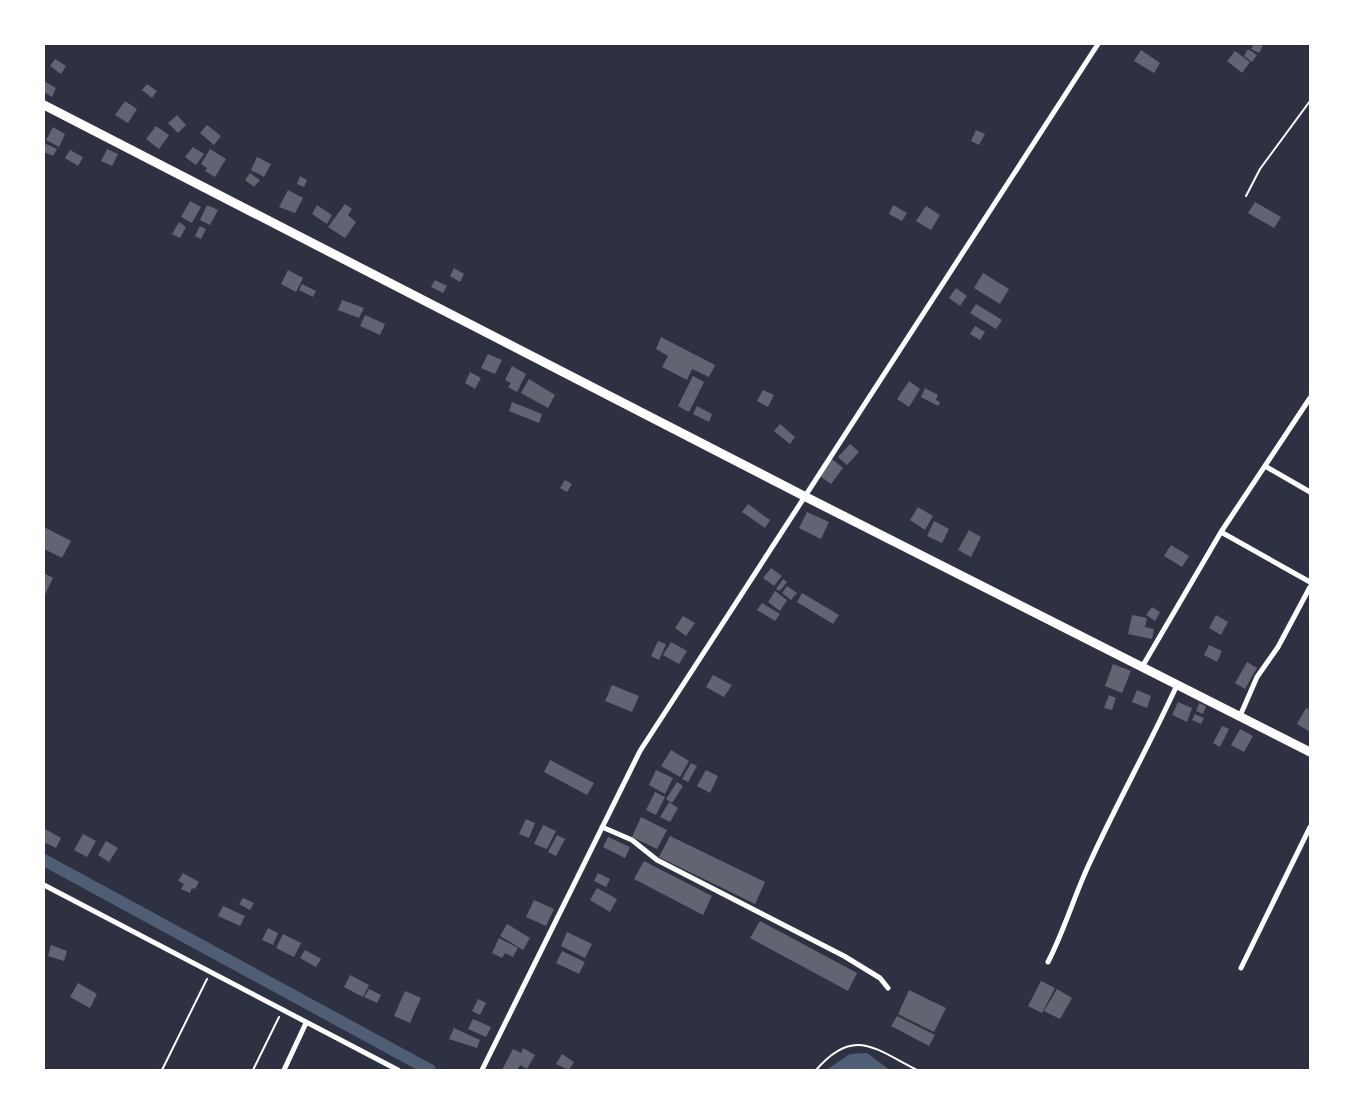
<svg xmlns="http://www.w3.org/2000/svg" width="1354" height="1114" font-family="'Archivo Narrow',sans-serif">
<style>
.water{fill:#4f5d75}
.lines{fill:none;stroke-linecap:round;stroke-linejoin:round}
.canal{stroke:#4f5d75;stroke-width:12}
.building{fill:#626471}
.path{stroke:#fff;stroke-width:2}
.minor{stroke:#fff;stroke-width:5}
.tertiary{stroke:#fff;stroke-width:9}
</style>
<rect width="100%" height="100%" fill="#2d3142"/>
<path class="water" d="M 867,1053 L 890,1070 L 826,1070 L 850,1054 Z"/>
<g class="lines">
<path class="canal" d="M 44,860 L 430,1070"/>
</g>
<path class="building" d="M 1254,44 L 1263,46 L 1259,53 L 1251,49 Z
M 1248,49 L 1257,55 L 1252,62 L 1244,56 Z
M 1141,50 L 1160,63 L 1154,73 L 1134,61 Z
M 1235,51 L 1250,62 L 1242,73 L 1227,61 Z
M 55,59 L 66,66 L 61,74 L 50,66 Z
M 44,81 L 56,88 L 52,97 L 44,92 Z
M 147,84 L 157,91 L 152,98 L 142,90 Z
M 125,101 L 137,109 L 128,123 L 115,115 Z
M 177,115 L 186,125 L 178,133 L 168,123 Z
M 207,125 L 221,136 L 214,145 L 200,133 Z
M 156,126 L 169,135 L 159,149 L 146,139 Z
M 53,127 L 65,134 L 59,147 L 46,140 Z
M 976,130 L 985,134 L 979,145 L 971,141 Z
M 44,143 L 57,149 L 53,156 L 44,152 Z
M 193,147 L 204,154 L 196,165 L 185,157 Z
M 107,149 L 118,154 L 112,166 L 101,161 Z
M 210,149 L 226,159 L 215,177 L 205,171 L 207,168 L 201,164 Z
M 70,150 L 83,157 L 78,166 L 65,158 Z
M 257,157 L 271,164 L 264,177 L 251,170 Z
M 250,173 L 260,180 L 254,187 L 245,180 Z
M 300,176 L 307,180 L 304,187 L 297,184 Z
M 288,190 L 303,198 L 295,213 L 279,207 Z
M 190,201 L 201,207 L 192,223 L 181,217 Z
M 1255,202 L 1281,217 L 1274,228 L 1248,213 Z
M 345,204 L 352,209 L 348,215 L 356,222 L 345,238 L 328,227 Z
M 207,205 L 218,210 L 210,225 L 200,220 Z
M 317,205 L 332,215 L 327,224 L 312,214 Z
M 893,205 L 907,213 L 902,221 L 889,214 Z
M 926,206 L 940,215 L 931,230 L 916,221 Z
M 179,222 L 186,227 L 180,238 L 172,234 Z
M 200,226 L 206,229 L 201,239 L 195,236 Z
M 454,268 L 464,274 L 460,282 L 450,276 Z
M 288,270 L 303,278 L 296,292 L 281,284 Z
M 983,273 L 1009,289 L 1000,304 L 974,288 Z
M 435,280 L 447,286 L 443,293 L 431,287 Z
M 302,284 L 316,291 L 313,297 L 299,290 Z
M 956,288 L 967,296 L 960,306 L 949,298 Z
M 342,300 L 364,308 L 359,318 L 338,310 Z
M 976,304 L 1002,320 L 996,329 L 970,313 Z
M 365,315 L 385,324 L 380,335 L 360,326 Z
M 975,326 L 985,332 L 980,340 L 970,334 Z
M 661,337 L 715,365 L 709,377 L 692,369 L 687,380 L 662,367 L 668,356 L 656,349 Z
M 488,354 L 502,360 L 495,374 L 481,368 Z
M 512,366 L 526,374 L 517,392 L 508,387 L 511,383 L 505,380 Z
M 470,372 L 481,378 L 475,389 L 465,383 Z
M 693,376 L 704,382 L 689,412 L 678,406 Z
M 529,379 L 555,395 L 548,408 L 521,393 Z
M 909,381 L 920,389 L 909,407 L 897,399 Z
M 925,388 L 938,395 L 936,400 L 940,402 L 938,406 L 921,397 Z
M 763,390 L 774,395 L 768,407 L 757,401 Z
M 512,402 L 542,414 L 539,423 L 509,411 Z
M 697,406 L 712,414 L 709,422 L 693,414 Z
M 780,424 L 795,437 L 790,444 L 774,431 Z
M 850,444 L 859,452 L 847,465 L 838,457 Z
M 832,459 L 843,468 L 831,484 L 820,476 Z
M 565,480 L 572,484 L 567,492 L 560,488 Z
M 748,504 L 770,520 L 765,528 L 742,512 Z
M 918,507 L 933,516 L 925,530 L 910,520 Z
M 807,512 L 829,522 L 821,539 L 799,528 Z
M 934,521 L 949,529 L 942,543 L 927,536 Z
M 44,527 L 71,541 L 62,558 L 44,549 Z
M 969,530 L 981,537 L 971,557 L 958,550 Z
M 1171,545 L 1189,556 L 1182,567 L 1164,556 Z
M 771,568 L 782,576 L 774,586 L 763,578 Z
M 44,573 L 53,578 L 44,597 Z
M 783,579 L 787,582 L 780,591 L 776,589 Z
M 787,586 L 797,593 L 791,600 L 782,593 Z
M 775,591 L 787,600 L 780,611 L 768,602 Z
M 802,593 L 839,615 L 833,624 L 797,602 Z
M 762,603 L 780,614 L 775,621 L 757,610 Z
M 1152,607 L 1160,612 L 1155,621 L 1146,615 Z
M 1132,615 L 1147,618 L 1145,627 L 1154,629 L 1152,639 L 1128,634 Z
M 1216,615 L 1228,622 L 1221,635 L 1209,628 Z
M 683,616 L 695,623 L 686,636 L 675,628 Z
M 658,641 L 666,644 L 659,660 L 651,656 Z
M 671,642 L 687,651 L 679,664 L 663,655 Z
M 1209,645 L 1222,651 L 1217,662 L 1204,655 Z
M 1247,662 L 1257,668 L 1245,689 L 1235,683 Z
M 1113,664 L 1131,671 L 1122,693 L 1105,686 Z
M 713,675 L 732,685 L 724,697 L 706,687 Z
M 612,685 L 639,696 L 632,712 L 605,701 Z
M 1137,690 L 1151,696 L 1147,708 L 1132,702 Z
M 1109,695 L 1116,698 L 1112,710 L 1104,708 Z
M 1178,702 L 1192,708 L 1187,722 L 1172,715 Z
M 1199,703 L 1206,706 L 1203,714 L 1196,711 Z
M 1306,708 L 1310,710 L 1310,732 L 1297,724 Z
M 1195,714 L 1204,718 L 1201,724 L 1192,720 Z
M 1222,726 L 1229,729 L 1220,747 L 1213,743 Z
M 1240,729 L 1253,736 L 1244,752 L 1231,745 Z
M 671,750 L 689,761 L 680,777 L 661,766 Z
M 550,760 L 594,783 L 587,795 L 544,772 Z
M 691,763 L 697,766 L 688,782 L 682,779 Z
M 656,770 L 673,778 L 665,794 L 649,785 Z
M 706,770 L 718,776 L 710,793 L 697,786 Z
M 677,782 L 683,786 L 672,803 L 666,799 Z
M 655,792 L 665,797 L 656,815 L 646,810 Z
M 669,802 L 678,808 L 670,822 L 660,817 Z
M 641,817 L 667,830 L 657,849 L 632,837 Z
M 526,819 L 535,823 L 529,838 L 519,834 Z
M 543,825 L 556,831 L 547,849 L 534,844 Z
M 45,829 L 61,838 L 56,848 L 44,842 Z
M 83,834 L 96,841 L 87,857 L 74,850 Z
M 557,835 L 565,839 L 556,856 L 548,852 Z
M 670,836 L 765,882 L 755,904 L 659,857 Z
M 608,837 L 630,847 L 625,858 L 603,847 Z
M 106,841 L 118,848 L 109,862 L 98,855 Z
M 644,861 L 712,896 L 703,915 L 634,879 Z
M 183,873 L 199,882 L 195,889 L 192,888 L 190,893 L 181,889 L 184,884 L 178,881 Z
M 598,873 L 610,879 L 606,887 L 594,881 Z
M 597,888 L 617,899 L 610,912 L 590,900 Z
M 243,898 L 254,903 L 250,910 L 239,904 Z
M 534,900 L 554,909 L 546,926 L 526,917 Z
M 223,906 L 245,916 L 240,926 L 218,916 Z
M 760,921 L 857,973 L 848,991 L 750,938 Z
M 507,924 L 530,938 L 523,950 L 500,936 Z
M 268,928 L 278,933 L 273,945 L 262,940 Z
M 567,932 L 592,944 L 585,958 L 561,946 Z
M 283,934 L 301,943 L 294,957 L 276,948 Z
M 499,938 L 518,948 L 513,957 L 505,953 L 502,958 L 492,953 Z
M 51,945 L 67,951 L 64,961 L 48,956 Z
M 305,950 L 321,959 L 316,967 L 300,958 Z
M 562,951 L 585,962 L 579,974 L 556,963 Z
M 350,975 L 369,985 L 363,997 L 344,987 Z
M 1041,981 L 1055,988 L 1042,1013 L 1028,1006 Z
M 78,983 L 97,994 L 90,1008 L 70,997 Z
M 369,989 L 381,995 L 377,1003 L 364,997 Z
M 1057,989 L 1072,998 L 1060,1019 L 1044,1011 Z
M 909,990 L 946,1008 L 934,1032 L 898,1014 Z
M 405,991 L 421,998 L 410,1023 L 394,1016 Z
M 478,999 L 486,1003 L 480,1015 L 472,1011 Z
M 897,1016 L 935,1035 L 929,1046 L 891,1026 Z
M 473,1019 L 491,1027 L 486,1037 L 468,1029 Z
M 454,1028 L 480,1040 L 477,1048 L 449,1039 Z
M 523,1048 L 535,1055 L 527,1069 L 520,1065 L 517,1070 L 502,1070 L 513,1049 L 521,1053 Z
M 562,1054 L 574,1062 L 569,1070 L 556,1064 Z"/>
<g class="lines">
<path class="path" d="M 1246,196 L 1260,169 L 1310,101
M 162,1070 L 207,979
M 253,1070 L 279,1017
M 816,1070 C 854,1026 875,1049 917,1070"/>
<path class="minor" d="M 1265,466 L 1310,492
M 1221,532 L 1310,582
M 1142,667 L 1221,532 L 1310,398
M 1240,716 L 1257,677 L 1278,647 L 1310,587
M 602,827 L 632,840 L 657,860 L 844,956 L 880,978 L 888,988
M 44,885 L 398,1070
M 1048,962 C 1065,929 1075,893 1091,860 C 1118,801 1150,744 1177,685
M 1241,968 L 1310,827
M 284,1070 L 306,1023
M 482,1070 L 640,751 L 1098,44"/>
<path class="tertiary" d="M 44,105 L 804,496 L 1310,752"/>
</g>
<rect width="1354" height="1114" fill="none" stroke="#ffffff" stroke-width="90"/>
</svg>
